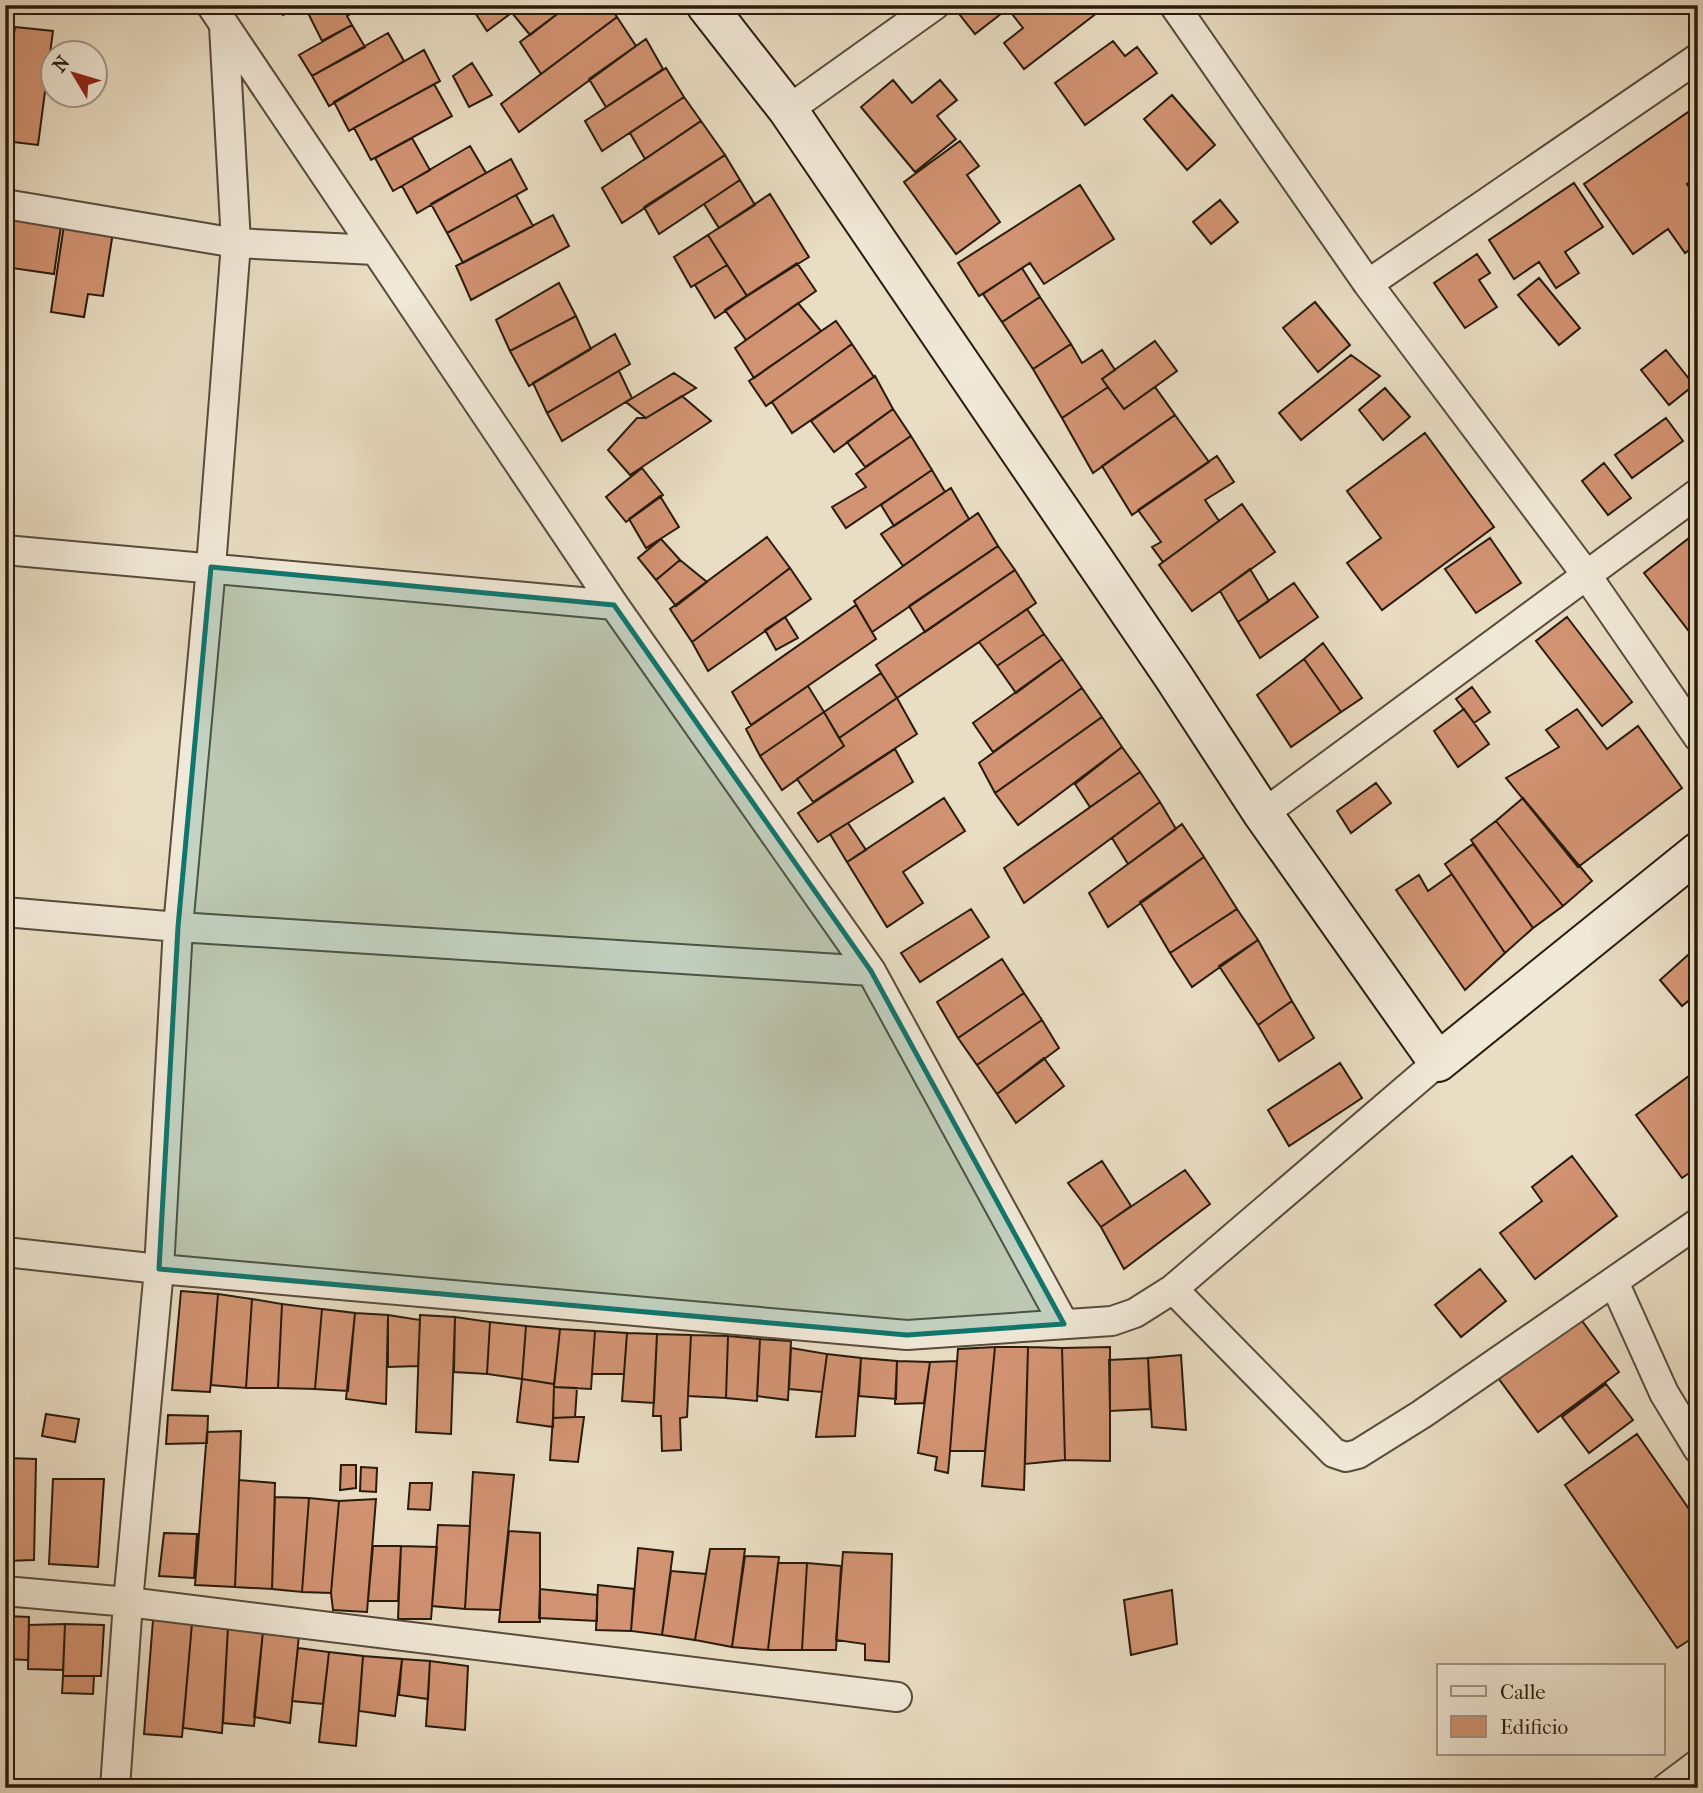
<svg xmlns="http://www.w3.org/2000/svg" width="1703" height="1793" font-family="'IM FELL French Canon',serif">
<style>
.building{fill:#d29372;stroke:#281b0c;stroke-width:2}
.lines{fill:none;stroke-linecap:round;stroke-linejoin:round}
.street-casing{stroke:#584c3a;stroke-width:32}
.secondary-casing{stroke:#281b0c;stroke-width:42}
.street{stroke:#f1e9d8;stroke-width:28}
.secondary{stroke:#f1e9d8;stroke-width:38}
.marked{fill:#0f766e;fill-opacity:0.2;stroke:#0f766e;stroke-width:5;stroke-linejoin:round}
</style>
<rect width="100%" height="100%" fill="#e9ddc3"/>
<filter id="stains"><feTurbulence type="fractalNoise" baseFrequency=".00286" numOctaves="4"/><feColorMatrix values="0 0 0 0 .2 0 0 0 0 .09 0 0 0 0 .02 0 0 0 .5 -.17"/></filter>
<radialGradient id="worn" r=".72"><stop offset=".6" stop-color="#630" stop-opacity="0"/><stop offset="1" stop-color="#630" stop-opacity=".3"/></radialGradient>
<path class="building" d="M 279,5 L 301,5 L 283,15 Z
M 304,5 L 366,5 L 347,16 L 352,25 L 322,41 Z
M 470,5 L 522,5 L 487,31 Z
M 522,5 L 569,5 L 530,35 L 512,13 Z
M 569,5 L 609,5 L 617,17 L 541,74 L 520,42 Z
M 961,5 L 996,5 L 1002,13 L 975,34 L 956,10 Z
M 1005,5 L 1106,5 L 1106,6 L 1024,69 L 1004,43 L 1023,28 Z
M 617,17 L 636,46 L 519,132 L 501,104 Z
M 352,25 L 365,47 L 312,76 L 299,55 Z
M 15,27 L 53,31 L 38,145 L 5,141 L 5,97 Z
M 388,33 L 404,61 L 329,106 L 312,76 Z
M 646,39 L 663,69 L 606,107 L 589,79 Z
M 1113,41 L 1125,56 L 1137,47 L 1157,73 L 1085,125 L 1055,83 Z
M 424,50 L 440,81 L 349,131 L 334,102 Z
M 472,63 L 492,95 L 469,107 L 453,76 Z
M 666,68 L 684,97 L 602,151 L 585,121 Z
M 893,80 L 912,103 L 940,80 L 957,100 L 937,116 L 956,139 L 915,172 L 861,107 Z
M 434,84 L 452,116 L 371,160 L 354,128 Z
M 1172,95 L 1215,145 L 1187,170 L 1144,119 Z
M 684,97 L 701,121 L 645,159 L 630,133 Z
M 1694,108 L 1698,114 L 1698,177 L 1687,184 L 1698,200 L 1698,244 L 1685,253 L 1668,229 L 1633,254 L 1584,184 Z
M 701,121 L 725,155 L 622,223 L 602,188 Z
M 412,138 L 430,170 L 393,191 L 375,158 Z
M 960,141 L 979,166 L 967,175 L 1000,222 L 956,254 L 904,182 Z
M 470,146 L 486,173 L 417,213 L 402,186 Z
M 725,155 L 740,180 L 659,234 L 644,207 Z
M 511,159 L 527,189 L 447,233 L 431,204 Z
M 740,180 L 755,205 L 719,228 L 704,204 Z
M 1574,183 L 1603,227 L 1565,252 L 1579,273 L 1556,288 L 1539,262 L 1514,279 L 1489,240 Z
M 1080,185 L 1114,239 L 1044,284 L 1030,263 L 979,296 L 958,263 Z
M 770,194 L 809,257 L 747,296 L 708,235 Z
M 516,195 L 533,226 L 463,263 L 447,233 Z
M 1220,200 L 1238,222 L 1211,244 L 1193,222 Z
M 553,215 L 569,246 L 471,300 L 456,266 Z
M 5,219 L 61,226 L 54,274 L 5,267 Z
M 64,225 L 113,232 L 103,296 L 88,294 L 84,317 L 51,312 Z
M 708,235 L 727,265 L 691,287 L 674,257 Z
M 1477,254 L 1490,273 L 1479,280 L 1497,307 L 1465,328 L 1434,283 Z
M 797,263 L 816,291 L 746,340 L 725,310 Z
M 727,265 L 747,296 L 715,318 L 695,285 Z
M 1022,268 L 1040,297 L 1002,322 L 983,294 Z
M 1539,278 L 1580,328 L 1559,345 L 1518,295 Z
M 559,283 L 576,316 L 510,351 L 496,320 Z
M 1040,297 L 1071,344 L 1033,369 L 1002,322 Z
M 1315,302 L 1350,345 L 1318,372 L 1283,328 Z
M 798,303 L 821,331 L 754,378 L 735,348 Z
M 576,316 L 591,349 L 529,386 L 510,351 Z
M 836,321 L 852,344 L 766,406 L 749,381 Z
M 615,334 L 630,364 L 547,413 L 533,383 Z
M 1155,341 L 1177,371 L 1124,409 L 1102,379 Z
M 852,344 L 874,377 L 792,433 L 772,402 Z
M 1071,344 L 1082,363 L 1102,350 L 1115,370 L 1102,379 L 1108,387 L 1062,418 L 1033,369 Z
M 1666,350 L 1694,385 L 1669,405 L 1641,370 Z
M 1351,355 L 1380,376 L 1301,440 L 1279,413 Z
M 619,371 L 632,398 L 562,441 L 547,413 Z
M 674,373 L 696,388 L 646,418 L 626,402 Z
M 875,376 L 893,409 L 834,452 L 811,421 Z
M 1108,387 L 1124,409 L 1155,387 L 1175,415 L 1093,473 L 1062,418 Z
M 1385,388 L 1410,417 L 1383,440 L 1359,410 Z
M 682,396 L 711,421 L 630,475 L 608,450 L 637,418 L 646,418 Z
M 893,409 L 911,436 L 865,467 L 847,442 Z
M 1175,415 L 1209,462 L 1132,515 L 1102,466 Z
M 1666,418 L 1683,441 L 1632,478 L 1615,455 Z
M 1425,433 L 1494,527 L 1382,610 L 1347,563 L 1381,538 L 1347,491 Z
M 911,436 L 932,470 L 846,528 L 832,507 L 866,487 L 856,474 Z
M 1217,456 L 1234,482 L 1205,500 L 1219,521 L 1163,562 L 1152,547 L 1161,542 L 1138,510 Z
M 1604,463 L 1631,498 L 1608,515 L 1582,481 Z
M 642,468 L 663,495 L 626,522 L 606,497 Z
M 932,470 L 945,492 L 894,526 L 881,505 Z
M 951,488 L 969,519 L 903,566 L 881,534 Z
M 660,496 L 679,527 L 646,548 L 629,519 Z
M 1242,504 L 1275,552 L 1192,611 L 1159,565 Z
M 978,513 L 998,546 L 872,632 L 854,601 Z
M 1693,535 L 1698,541 L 1698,643 L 1644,573 Z
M 767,537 L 790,568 L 692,642 L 670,609 Z
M 1490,538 L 1521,583 L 1476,613 L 1445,569 Z
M 661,539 L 680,560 L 656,580 L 638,558 Z
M 998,546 L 1015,570 L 925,632 L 909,606 Z
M 680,560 L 707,582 L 676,606 L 656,580 Z
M 790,568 L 811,599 L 708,671 L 692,642 Z
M 1250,569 L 1269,601 L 1238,622 L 1220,591 Z
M 1015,570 L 1036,603 L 897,698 L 876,665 Z
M 1294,583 L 1318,617 L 1260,658 L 1238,622 Z
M 856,605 L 876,639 L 751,725 L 732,692 Z
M 1027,609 L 1044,634 L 997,666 L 979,642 Z
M 785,617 L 798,638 L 776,650 L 765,630 Z
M 1567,617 L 1632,702 L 1602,726 L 1536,641 Z
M 1044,634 L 1062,659 L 1016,693 L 997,666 Z
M 1323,643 L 1362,698 L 1341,712 L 1304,659 Z
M 1062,659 L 1082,688 L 993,752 L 973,723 Z
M 1304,659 L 1341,712 L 1291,747 L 1257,695 Z
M 881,673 L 897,698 L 839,738 L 824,712 Z
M 808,686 L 824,712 L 760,756 L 746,729 Z
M 1472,687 L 1490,712 L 1474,723 L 1456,699 Z
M 1082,688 L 1102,717 L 995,793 L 979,763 Z
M 897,698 L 917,734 L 813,802 L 797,779 L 844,746 L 839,738 Z
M 1464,709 L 1489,744 L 1458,767 L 1434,731 Z
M 1577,709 L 1607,749 L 1638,726 L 1682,788 L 1578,867 L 1506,778 L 1559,747 L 1546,730 Z
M 824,712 L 844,746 L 782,790 L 760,756 Z
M 1102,717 L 1122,747 L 1018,825 L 995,793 Z
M 1122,747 L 1140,772 L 1090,807 L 1075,784 Z
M 895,749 L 913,782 L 818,842 L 798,813 Z
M 1140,772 L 1160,802 L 1024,903 L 1004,868 Z
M 1376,783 L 1391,803 L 1351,833 L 1337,811 Z
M 944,798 L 965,831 L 903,872 L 923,903 L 887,927 L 847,862 Z
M 1523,798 L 1592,881 L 1563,906 L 1496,821 Z
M 1160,802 L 1176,829 L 1128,864 L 1112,838 Z
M 1496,821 L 1563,906 L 1533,928 L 1471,840 Z
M 848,823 L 866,850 L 847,862 L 830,834 Z
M 1182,824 L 1204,857 L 1108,927 L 1089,893 Z
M 1473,844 L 1533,928 L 1505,953 L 1445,864 Z
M 1204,857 L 1237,909 L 1170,953 L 1140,902 Z
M 1452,874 L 1505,953 L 1465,990 L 1396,890 L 1419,875 L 1428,891 Z
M 971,909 L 989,937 L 920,982 L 901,953 Z
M 1237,909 L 1258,940 L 1192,987 L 1170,953 Z
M 1258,940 L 1292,1001 L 1258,1025 L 1219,966 Z
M 1698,946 L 1698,993 L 1682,1006 L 1660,980 Z
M 1002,959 L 1024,993 L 958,1038 L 937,1002 Z
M 1024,993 L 1042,1020 L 977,1065 L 958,1038 Z
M 1292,1001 L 1314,1038 L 1279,1061 L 1258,1025 Z
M 1042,1020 L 1059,1048 L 997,1094 L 977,1065 Z
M 1044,1058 L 1064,1086 L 1016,1123 L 997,1094 Z
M 1340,1063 L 1362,1098 L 1289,1146 L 1268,1110 Z
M 1693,1073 L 1698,1080 L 1698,1167 L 1682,1178 L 1636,1115 Z
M 1572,1156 L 1617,1216 L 1535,1279 L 1500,1233 L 1542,1201 L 1532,1187 Z
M 1102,1161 L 1131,1206 L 1101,1227 L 1068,1183 Z
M 1185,1170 L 1210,1204 L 1124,1269 L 1101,1227 Z
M 1480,1269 L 1506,1301 L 1461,1337 L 1435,1305 Z
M 181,1291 L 218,1294 L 210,1392 L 172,1390 Z
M 218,1294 L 252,1299 L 246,1388 L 211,1385 Z
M 252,1299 L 282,1304 L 278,1388 L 246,1388 Z
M 282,1304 L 322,1309 L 315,1389 L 278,1388 Z
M 322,1309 L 355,1313 L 348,1391 L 315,1389 Z
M 1575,1311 L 1619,1372 L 1538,1432 L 1493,1371 Z
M 355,1313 L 388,1315 L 386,1404 L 346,1399 Z
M 388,1315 L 420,1320 L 418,1366 L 388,1367 Z
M 420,1315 L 455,1317 L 451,1434 L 416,1432 Z
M 455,1317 L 490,1322 L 487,1374 L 454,1372 Z
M 490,1322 L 526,1326 L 522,1379 L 487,1374 Z
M 526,1326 L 560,1329 L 554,1384 L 522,1379 Z
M 560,1329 L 595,1331 L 591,1389 L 554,1387 Z
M 595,1331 L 627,1333 L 624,1374 L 592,1374 Z
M 627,1333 L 657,1334 L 654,1403 L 622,1401 Z
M 657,1334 L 691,1335 L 687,1417 L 680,1418 L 681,1450 L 662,1451 L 661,1416 L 653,1416 Z
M 691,1335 L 728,1336 L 726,1398 L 688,1396 Z
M 728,1336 L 760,1339 L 757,1401 L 726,1398 Z
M 760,1339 L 791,1341 L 788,1400 L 757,1396 Z
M 995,1347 L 1028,1347 L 1024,1490 L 982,1486 Z
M 995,1347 L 985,1451 L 950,1451 L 958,1349 Z
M 1028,1347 L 1062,1348 L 1065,1460 L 1025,1464 Z
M 1110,1347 L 1110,1461 L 1065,1460 L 1062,1348 Z
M 791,1348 L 827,1354 L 822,1392 L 789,1389 Z
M 827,1354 L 861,1358 L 855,1436 L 816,1437 Z
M 1181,1355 L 1186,1430 L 1152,1427 L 1148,1358 Z
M 861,1358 L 897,1361 L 896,1399 L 859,1396 Z
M 1148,1358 L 1150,1409 L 1110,1411 L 1109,1360 Z
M 897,1361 L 930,1362 L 924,1403 L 895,1404 Z
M 957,1361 L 950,1451 L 948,1473 L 935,1470 L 937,1457 L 918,1453 L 930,1362 Z
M 522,1379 L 554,1384 L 553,1427 L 517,1422 Z
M 1606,1384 L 1633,1420 L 1589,1453 L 1562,1417 Z
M 554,1387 L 577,1388 L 575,1417 L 553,1418 Z
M 46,1414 L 79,1419 L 75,1442 L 42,1436 Z
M 168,1415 L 208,1416 L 207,1443 L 166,1444 Z
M 575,1417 L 584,1417 L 578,1462 L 550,1460 L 553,1418 Z
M 241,1431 L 235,1587 L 195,1585 L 207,1432 Z
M 1637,1434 L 1698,1522 L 1698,1639 L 1696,1636 L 1677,1648 L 1565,1485 Z
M 6,1458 L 36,1459 L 34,1560 L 5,1561 Z
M 341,1465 L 356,1465 L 356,1488 L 340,1490 Z
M 361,1467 L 377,1468 L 376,1492 L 360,1491 Z
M 473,1472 L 514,1475 L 500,1610 L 465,1609 Z
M 53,1479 L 104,1479 L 98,1567 L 49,1564 Z
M 239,1480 L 275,1483 L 272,1589 L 235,1587 Z
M 410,1483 L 432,1483 L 430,1510 L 408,1509 Z
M 275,1497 L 309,1498 L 302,1592 L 272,1589 Z
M 309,1498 L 339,1501 L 331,1593 L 302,1592 Z
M 376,1499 L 367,1612 L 333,1610 L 331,1593 L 339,1501 Z
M 438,1525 L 470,1526 L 465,1609 L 432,1606 Z
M 509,1531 L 540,1533 L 540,1622 L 499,1622 Z
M 164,1533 L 197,1534 L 194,1578 L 159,1576 Z
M 373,1546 L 401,1546 L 398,1601 L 368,1601 Z
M 401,1546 L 437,1547 L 431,1619 L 398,1619 Z
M 638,1548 L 673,1552 L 662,1635 L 631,1631 Z
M 710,1549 L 745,1549 L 732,1647 L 695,1640 Z
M 843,1552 L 892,1554 L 889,1662 L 865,1660 L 865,1644 L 836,1640 Z
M 745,1556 L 779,1557 L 768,1650 L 732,1647 Z
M 778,1563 L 807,1563 L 802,1650 L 768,1650 Z
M 807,1563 L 841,1566 L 836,1650 L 802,1650 Z
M 671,1571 L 706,1574 L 695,1640 L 662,1635 Z
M 598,1585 L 634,1589 L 631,1631 L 596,1630 Z
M 540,1589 L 597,1595 L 597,1621 L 539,1618 Z
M 1172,1590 L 1177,1644 L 1131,1655 L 1124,1600 Z
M 5,1616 L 29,1617 L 28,1660 L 5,1659 Z
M 153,1620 L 192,1623 L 182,1737 L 144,1734 Z
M 192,1623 L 228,1627 L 222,1733 L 183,1728 Z
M 65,1624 L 63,1670 L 28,1669 L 29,1625 Z
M 65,1624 L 104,1625 L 101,1676 L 63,1676 Z
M 228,1627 L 263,1631 L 254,1726 L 223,1723 Z
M 263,1631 L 299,1635 L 290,1723 L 254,1717 Z
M 298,1648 L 329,1652 L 323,1704 L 292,1701 Z
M 329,1652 L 363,1656 L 356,1746 L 319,1742 Z
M 363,1656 L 402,1659 L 395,1716 L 359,1711 Z
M 402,1659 L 430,1661 L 428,1699 L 399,1695 Z
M 430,1661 L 468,1666 L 465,1730 L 426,1726 Z
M 63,1676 L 94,1676 L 93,1694 L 62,1693 Z"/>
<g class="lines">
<defs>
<path id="street" d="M 211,5 L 614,605 L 871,971 L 1064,1324
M 1174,5 L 1368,284 L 1585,573 L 1698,737
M 788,110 L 935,5
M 5,204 L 236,243 L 375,250
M 1368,284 L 1698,58
M 5,550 L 614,605
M 1263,814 L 1698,493
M 5,912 L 178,927 L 871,971
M 5,1252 L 159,1269 L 907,1335 L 1112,1321 L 1135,1313 L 1173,1289 L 1438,1062
M 1614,1282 L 1664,1393 L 1698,1449
M 1173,1289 L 1334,1453 L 1346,1457 L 1358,1454 L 1422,1414 L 1698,1223
M 5,1591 L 128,1602 L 897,1697
M 115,1788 L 128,1602 L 159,1269 L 178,927 L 211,567 L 236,243 L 224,26
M 1666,1788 L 1698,1764"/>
<path id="secondary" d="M 706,5 L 788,110 L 1173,676 L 1263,814 L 1438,1062 L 1698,852"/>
</defs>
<use href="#street" class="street-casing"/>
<use href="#secondary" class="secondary-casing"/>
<use href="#street" class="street"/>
<use href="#secondary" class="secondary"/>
</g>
<path class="marked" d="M 211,567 L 614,605 L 871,971 L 1064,1324 L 907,1335 L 159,1269 L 178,927 Z"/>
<rect width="1703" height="1793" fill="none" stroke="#e9ddc3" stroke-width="28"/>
<rect x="7" y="7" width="1689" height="1779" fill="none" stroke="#281b0c" stroke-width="3.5"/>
<rect x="14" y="14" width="1675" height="1765" fill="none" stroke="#281b0c" stroke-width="2"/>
<rect x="1437" y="1664" width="228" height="91" fill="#f1e9d8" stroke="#a19786" stroke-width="2"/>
<rect x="1451" y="1686" width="35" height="10" fill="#f1e9d8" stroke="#a19786" stroke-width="2"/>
<text x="1500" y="1699" font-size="21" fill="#281b0c">Calle</text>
<rect x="1451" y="1716" width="35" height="21" fill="#d29372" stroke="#a19786" stroke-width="2"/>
<text x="1500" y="1734" font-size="21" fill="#281b0c">Edificio</text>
<g transform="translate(74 74) rotate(308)"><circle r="33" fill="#f1e9d8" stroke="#a19786" stroke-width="2"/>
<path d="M0-5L12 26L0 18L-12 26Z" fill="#8f2418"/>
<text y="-10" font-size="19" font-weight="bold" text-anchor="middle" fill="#281b0c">N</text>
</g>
<rect width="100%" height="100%" filter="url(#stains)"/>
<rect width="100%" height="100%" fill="url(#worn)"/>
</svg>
